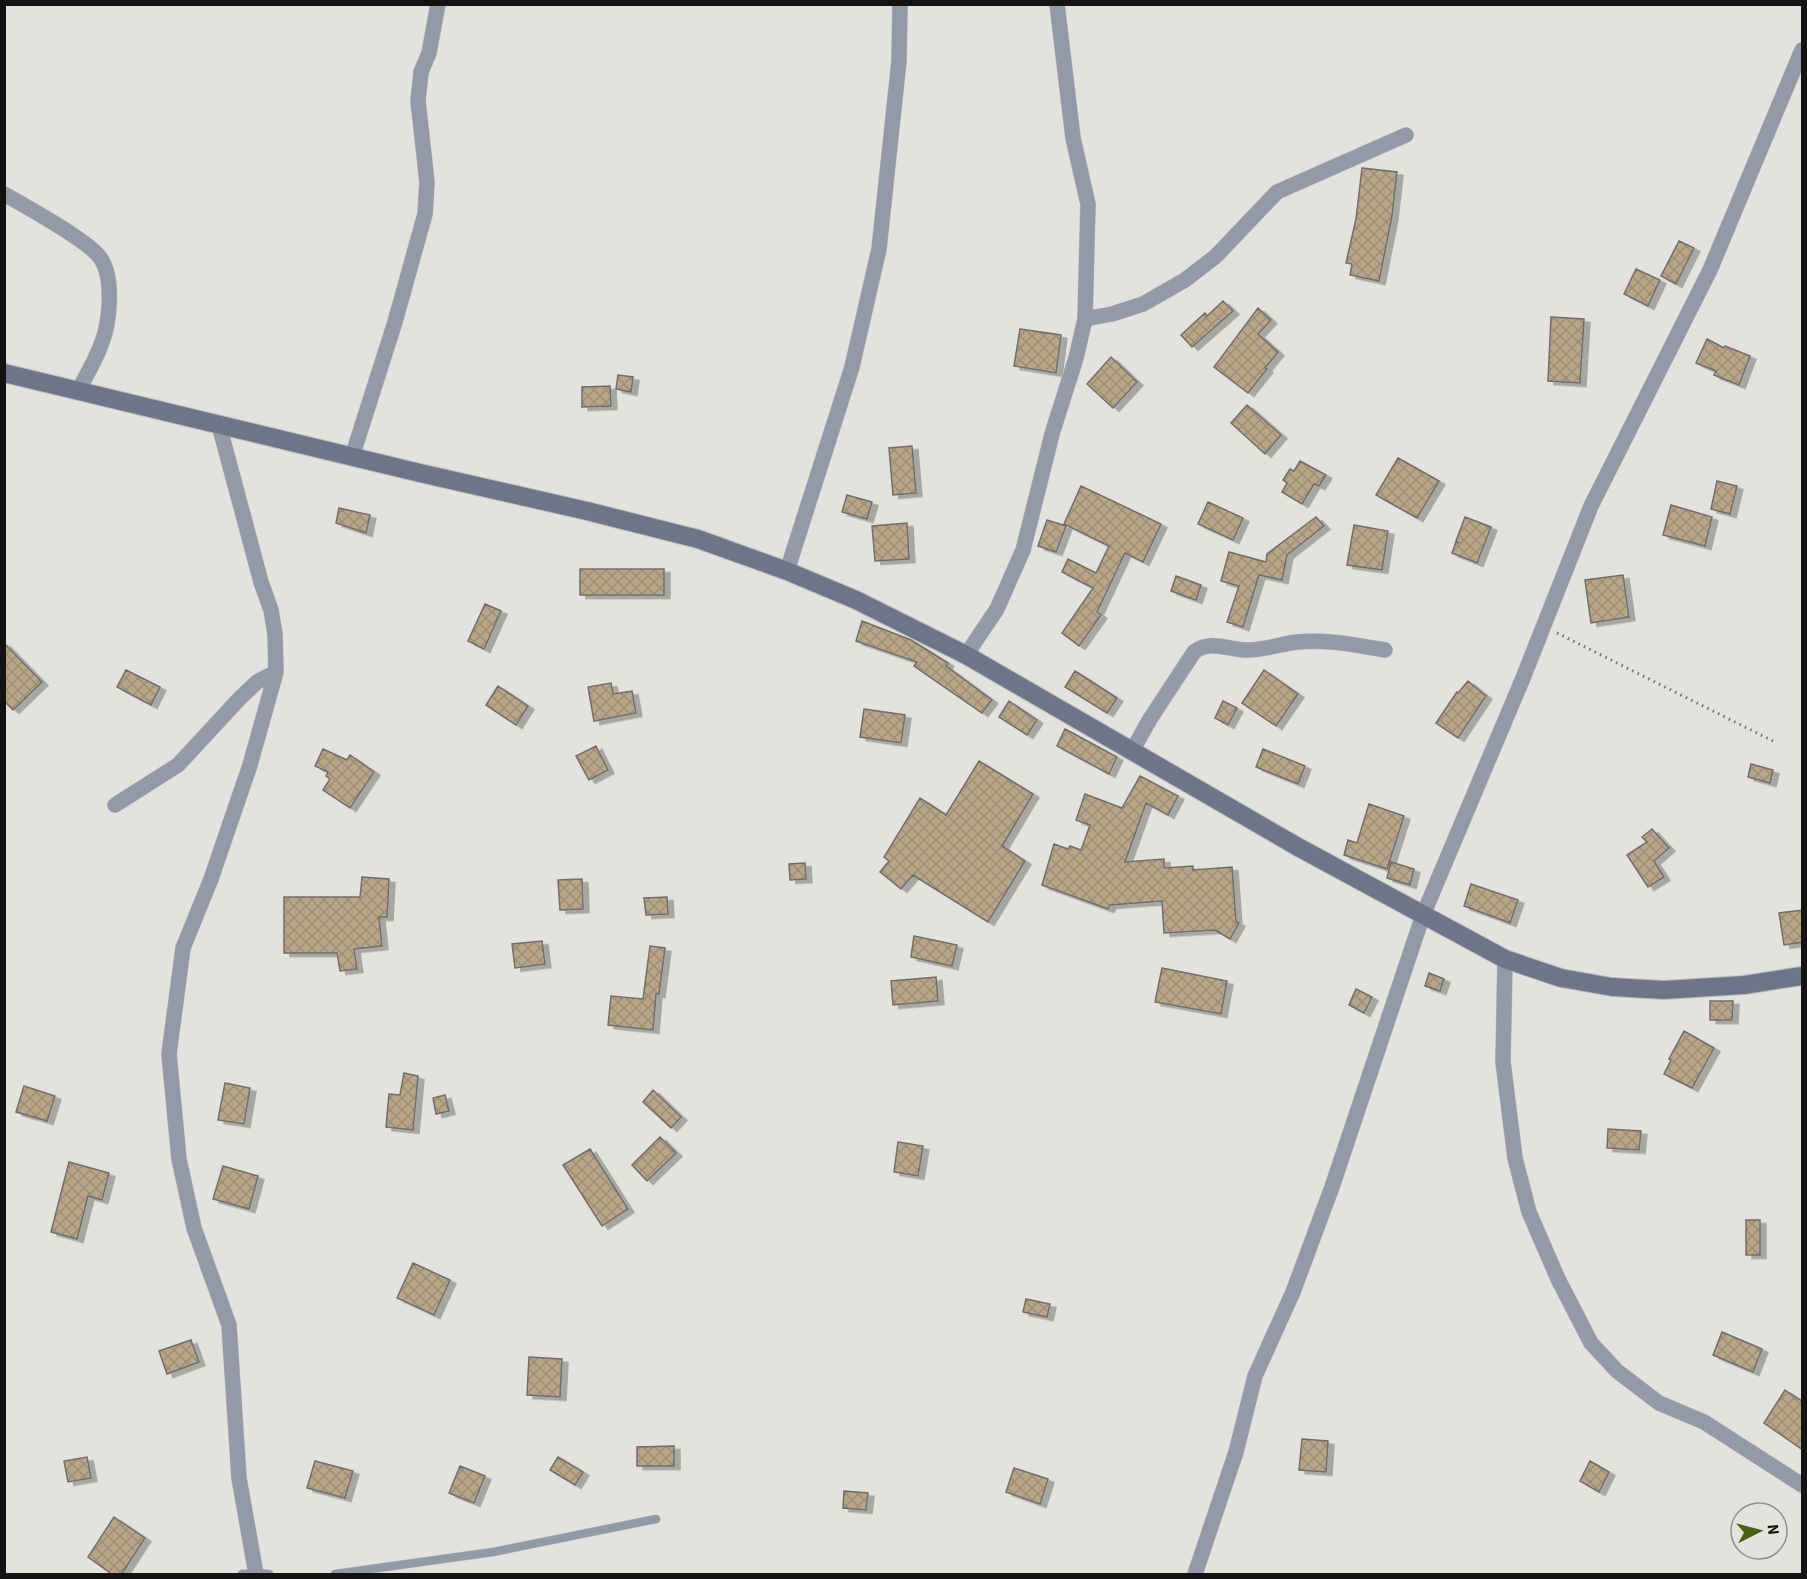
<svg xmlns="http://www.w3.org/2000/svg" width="1807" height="1579" font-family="'Source Sans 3',sans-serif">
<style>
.building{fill:url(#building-cross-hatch);stroke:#706e6b;stroke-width:1.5;filter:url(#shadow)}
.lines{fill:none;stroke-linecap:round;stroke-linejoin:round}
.lane-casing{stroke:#bebdb9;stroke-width:9}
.street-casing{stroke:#bebdb9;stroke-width:16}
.secondary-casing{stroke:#bebdb9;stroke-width:20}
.path{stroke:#71706e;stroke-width:3;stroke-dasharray:1.5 4.5;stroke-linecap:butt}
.lane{stroke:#9399a6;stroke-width:8}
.street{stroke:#9399a6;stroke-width:15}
.secondary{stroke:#6d7589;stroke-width:18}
</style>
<defs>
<pattern id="building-cross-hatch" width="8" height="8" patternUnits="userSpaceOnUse" patternTransform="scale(1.5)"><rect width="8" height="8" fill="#b8a587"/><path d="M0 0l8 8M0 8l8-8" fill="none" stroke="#9d8d74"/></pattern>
<filter id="shadow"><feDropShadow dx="6" dy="3.5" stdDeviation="0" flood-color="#0004"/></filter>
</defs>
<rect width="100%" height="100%" fill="#e3e2de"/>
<path class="building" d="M 1362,168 L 1397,172 L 1392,216 L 1379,281 L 1350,275 L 1352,264 L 1346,263 L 1356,219 Z
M 1679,241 L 1694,248 L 1676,284 L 1661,276 Z
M 1636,269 L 1660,280 L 1648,306 L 1624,294 Z
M 1223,301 L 1233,311 L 1192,347 L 1181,335 L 1205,313 L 1207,316 Z
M 1258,308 L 1271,320 L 1258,334 L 1278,352 L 1265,368 L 1267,369 L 1248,393 L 1214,367 Z
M 1551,317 L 1584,319 L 1580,383 L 1548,381 Z
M 1020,329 L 1061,335 L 1056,373 L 1014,366 Z
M 1707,339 L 1724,348 L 1725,346 L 1750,356 L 1739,385 L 1714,375 L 1716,371 L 1696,363 Z
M 1111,357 L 1137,382 L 1113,408 L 1087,384 Z
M 618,375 L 633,377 L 631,392 L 616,389 Z
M 610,386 L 611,406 L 582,407 L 582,387 Z
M 1247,405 L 1281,435 L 1265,454 L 1231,423 Z
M 912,446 L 916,493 L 893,495 L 889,448 Z
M 1398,458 L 1439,481 L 1417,518 L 1376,495 Z
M 1300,461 L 1326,475 L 1319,486 L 1314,484 L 1302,504 L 1282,492 L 1287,483 L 1283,480 L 1290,469 L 1294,471 Z
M 1717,481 L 1737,486 L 1730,514 L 1711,509 Z
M 1081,486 L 1161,524 L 1143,562 L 1125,553 L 1097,612 L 1101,615 L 1079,646 L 1062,633 L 1093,588 L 1062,572 L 1068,559 L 1096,573 L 1109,546 L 1064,524 Z
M 847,495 L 872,502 L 867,519 L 842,512 Z
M 1208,502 L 1243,518 L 1233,540 L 1198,524 Z
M 1671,505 L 1712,517 L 1705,546 L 1663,535 Z
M 339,508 L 370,515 L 366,533 L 336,523 Z
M 1316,517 L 1324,526 L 1287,555 L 1282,580 L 1259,575 L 1243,627 L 1227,622 L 1239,586 L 1221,581 L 1229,552 L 1266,562 L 1267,554 Z
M 1465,517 L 1491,527 L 1477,563 L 1452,553 L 1456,542 L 1459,543 L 1456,541 Z
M 1047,520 L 1066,526 L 1056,552 L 1038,546 Z
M 907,523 L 909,559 L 875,561 L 872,526 Z
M 1354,525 L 1388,531 L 1382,570 L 1347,565 Z
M 580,569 L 664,569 L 664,595 L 580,595 Z
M 1623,575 L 1629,617 L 1591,623 L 1585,580 Z
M 1176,576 L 1201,585 L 1196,600 L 1171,591 Z
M 485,604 L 501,611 L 484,649 L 468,641 Z
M 862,621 L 911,640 L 948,663 L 946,666 L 992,700 L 982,713 L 914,666 L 917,662 L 856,641 Z
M 4,643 L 42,682 L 13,710 L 4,701 Z
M 126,670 L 160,687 L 151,705 L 117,687 Z
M 1264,670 L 1298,694 L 1276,726 L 1242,703 Z
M 1075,671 L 1117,698 L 1107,713 L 1065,687 Z
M 1468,681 L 1486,696 L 1458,738 L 1436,723 L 1457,692 L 1458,693 Z
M 611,683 L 613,694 L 632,691 L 636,713 L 594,721 L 588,687 Z
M 498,686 L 528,706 L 516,725 L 486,705 Z
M 1009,701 L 1037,720 L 1027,735 L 999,717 Z
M 1223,701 L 1237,708 L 1228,725 L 1215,718 Z
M 864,709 L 905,715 L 901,743 L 860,737 Z
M 1065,729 L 1117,757 L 1109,774 L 1057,746 Z
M 596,746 L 608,770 L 589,780 L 576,756 Z
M 323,749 L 347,760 L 350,755 L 374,772 L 350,808 L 323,790 L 330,779 L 326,776 L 328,772 L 315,766 Z
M 1263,749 L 1305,766 L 1298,784 L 1256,767 Z
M 979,761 L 1033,794 L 1002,846 L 1025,861 L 988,922 L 913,875 L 901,889 L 880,872 L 889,861 L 884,857 L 920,798 L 946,815 Z
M 1751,764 L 1773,770 L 1770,783 L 1748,777 Z
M 1140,776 L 1178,796 L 1168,815 L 1146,803 L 1125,862 L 1164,859 L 1164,868 L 1193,866 L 1193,870 L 1232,867 L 1236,921 L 1239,923 L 1230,939 L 1215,930 L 1164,933 L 1162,901 L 1110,905 L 1108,909 L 1042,885 L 1054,844 L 1068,849 L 1070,846 L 1081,850 L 1090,825 L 1076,820 L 1085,794 L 1122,808 Z
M 1369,804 L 1404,816 L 1387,869 L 1344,855 L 1348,840 L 1357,843 Z
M 1652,829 L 1669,848 L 1654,861 L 1664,877 L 1648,887 L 1627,855 L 1647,842 L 1642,837 Z
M 1391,862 L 1414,869 L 1410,885 L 1387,878 Z
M 805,863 L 806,879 L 790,880 L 789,864 Z
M 362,877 L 389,879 L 387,917 L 379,917 L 382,946 L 354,949 L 357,969 L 340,971 L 337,953 L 284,953 L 284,897 L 360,897 Z
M 582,879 L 583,909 L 560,910 L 558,880 Z
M 1471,884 L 1518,900 L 1510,923 L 1464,906 Z
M 667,897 L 668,914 L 646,915 L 644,898 Z
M 1803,910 L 1803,942 L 1784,945 L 1779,913 Z
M 914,936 L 957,945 L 952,966 L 911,957 Z
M 542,941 L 545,964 L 515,968 L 512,944 Z
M 650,946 L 665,948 L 659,994 L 656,994 L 653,1030 L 608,1025 L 611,996 L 643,999 Z
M 1162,968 L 1227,981 L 1221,1014 L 1155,1002 Z
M 1429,973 L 1444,979 L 1440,991 L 1425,986 Z
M 936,977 L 938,1001 L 893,1005 L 891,981 Z
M 1356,989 L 1372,997 L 1364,1013 L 1349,1005 Z
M 1710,1001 L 1733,1001 L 1732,1020 L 1710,1020 Z
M 1684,1031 L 1714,1048 L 1692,1088 L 1664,1074 L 1671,1060 L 1669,1059 Z
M 404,1073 L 418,1076 L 413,1130 L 386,1127 L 389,1094 L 400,1095 Z
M 225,1083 L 250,1088 L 244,1124 L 218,1120 Z
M 24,1086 L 55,1096 L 47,1121 L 16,1112 Z
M 653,1090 L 681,1117 L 671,1128 L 643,1102 Z
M 445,1095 L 449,1111 L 436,1114 L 433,1098 Z
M 1608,1129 L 1641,1131 L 1639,1150 L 1607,1148 Z
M 660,1137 L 676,1153 L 647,1181 L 632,1165 Z
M 898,1142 L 923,1146 L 918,1176 L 894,1172 Z
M 590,1149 L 628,1209 L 602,1226 L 563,1165 Z
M 69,1162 L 109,1173 L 102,1200 L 88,1196 L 77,1239 L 51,1232 Z
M 223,1166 L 258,1176 L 249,1209 L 213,1199 Z
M 1746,1220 L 1760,1220 L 1760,1255 L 1746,1255 Z
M 413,1263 L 450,1280 L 434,1315 L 397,1298 Z
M 1026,1299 L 1050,1304 L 1047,1317 L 1023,1312 Z
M 1722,1332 L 1762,1349 L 1753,1372 L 1713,1355 Z
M 191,1340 L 199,1362 L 167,1374 L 159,1351 Z
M 529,1357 L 562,1359 L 560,1397 L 527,1395 Z
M 1785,1390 L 1803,1402 L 1803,1450 L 1764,1423 Z
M 1302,1439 L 1328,1441 L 1326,1472 L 1299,1470 Z
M 674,1446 L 674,1466 L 637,1466 L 637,1447 Z
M 87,1457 L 91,1478 L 68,1482 L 64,1461 Z
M 558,1457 L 583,1472 L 575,1485 L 550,1470 Z
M 315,1461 L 353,1471 L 345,1498 L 307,1488 Z
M 1590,1461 L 1609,1472 L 1599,1492 L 1580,1481 Z
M 460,1466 L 485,1476 L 474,1503 L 449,1493 Z
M 1014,1468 L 1048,1479 L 1040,1504 L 1006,1492 Z
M 844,1491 L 868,1493 L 866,1510 L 843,1508 Z
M 114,1517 L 145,1538 L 121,1575 L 113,1575 L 88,1557 Z"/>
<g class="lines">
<defs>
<path id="lane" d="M 242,1574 L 256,1573 L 269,1574
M 335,1574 L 493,1552 L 656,1519"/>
<path id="street" d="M 4,194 C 25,206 91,242 101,259 C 114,279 110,323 101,345 C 95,361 86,376 78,391
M 1085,319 L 1112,314 L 1143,304 L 1185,280 L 1216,256 L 1277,192 L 1406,135
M 219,425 L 261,582 L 271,610 L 275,634 L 276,672 L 250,765 L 211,879 L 183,948 L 169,1054 L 179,1159 L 194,1228 L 229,1325 L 239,1478 L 256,1574
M 352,457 L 395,322 L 425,214 L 427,182 L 418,101 L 421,72 L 429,53 L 438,4
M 787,571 L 852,367 L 879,249 L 899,61 L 900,4
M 966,655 L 997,609 L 1023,550 L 1052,434 L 1076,358 L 1085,319 L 1088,204 L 1073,138 L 1057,4
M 1132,751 L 1150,719 L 1194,652 C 1210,639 1229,650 1247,650 C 1264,650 1281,644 1297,642 C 1327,639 1355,645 1385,650
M 115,805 L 178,765 L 240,698 L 257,682 L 276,672
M 1505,959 L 1503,1062 L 1515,1158 L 1529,1212 L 1558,1279 L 1591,1343 L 1617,1371 L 1659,1403 L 1704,1422 L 1802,1485
M 1195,1574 L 1236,1452 L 1255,1376 L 1293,1292 L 1332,1187 L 1423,915 L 1523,678 L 1591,506 L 1710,270 L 1802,50"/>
<path id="secondary" d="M 4,373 L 420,473 L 587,511 L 698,539 L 787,571 L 856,600 L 966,655 L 1298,847 L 1505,959 L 1561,978 L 1612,987 L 1664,990 L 1744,985 L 1802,976"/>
</defs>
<use href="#lane" class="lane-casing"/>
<use href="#street" class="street-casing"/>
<use href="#secondary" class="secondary-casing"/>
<path class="path" d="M 1557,633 L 1775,742"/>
<use href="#lane" class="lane"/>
<use href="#street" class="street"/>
<use href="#secondary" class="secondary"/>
</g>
<rect width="1807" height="1579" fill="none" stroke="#141312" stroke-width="12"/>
<g transform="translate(1759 1531) rotate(84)"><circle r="28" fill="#e3e2de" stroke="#908f8c" stroke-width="1.5"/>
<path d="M0-4.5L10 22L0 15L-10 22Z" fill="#466213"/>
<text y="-9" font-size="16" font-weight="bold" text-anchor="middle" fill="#141312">N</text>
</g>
</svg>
